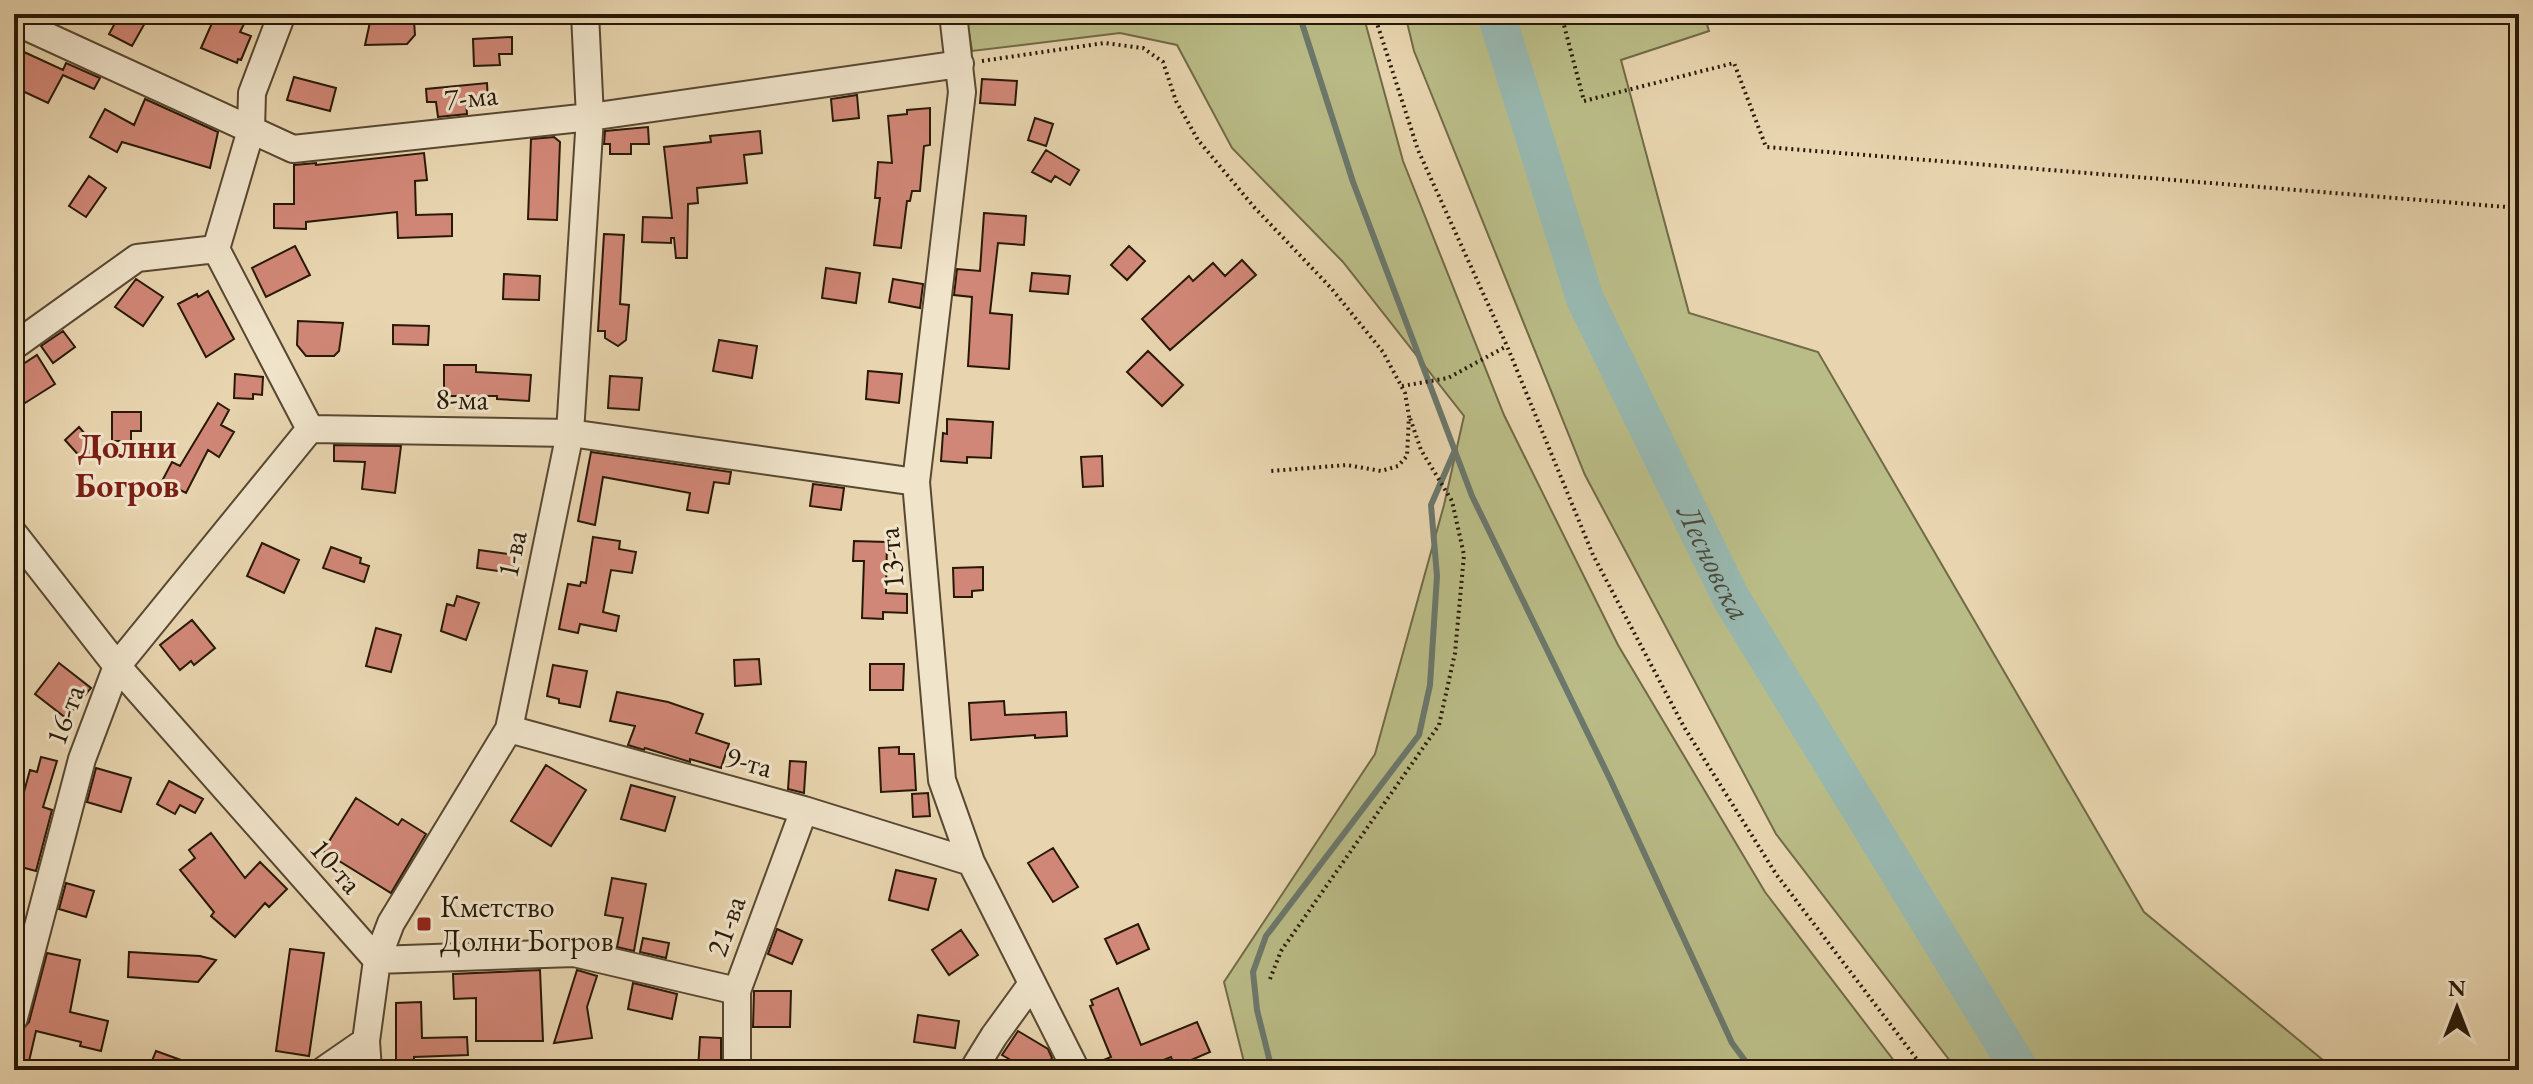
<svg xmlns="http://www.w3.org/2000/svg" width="2533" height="1084" font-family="'EB Garamond',serif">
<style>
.green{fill:#babc87;stroke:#716a47;stroke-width:2}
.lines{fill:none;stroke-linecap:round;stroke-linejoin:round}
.stream{stroke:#6b786c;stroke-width:6}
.river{stroke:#98b8b0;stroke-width:38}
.building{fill:#d18777;stroke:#281907;stroke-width:2}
.minor-casing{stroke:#584831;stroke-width:30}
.path{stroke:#281907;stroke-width:4;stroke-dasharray:2 4;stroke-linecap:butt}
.minor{stroke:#f0e4cb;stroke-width:26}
.poi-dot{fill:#8f2418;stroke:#f0e4cb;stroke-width:3}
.labels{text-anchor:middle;stroke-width:6;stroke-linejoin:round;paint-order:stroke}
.street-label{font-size:30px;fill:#281907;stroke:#f0e4cb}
.poi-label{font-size:30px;fill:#281907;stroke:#f0e4cb;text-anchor:start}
.water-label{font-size:32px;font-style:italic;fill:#4a493a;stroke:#f0e4cb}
.quarter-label{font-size:34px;font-weight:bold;fill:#7a1f14;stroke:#f0e4cb}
</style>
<rect width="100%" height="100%" fill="#e8d5af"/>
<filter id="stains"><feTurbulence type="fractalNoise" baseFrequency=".0025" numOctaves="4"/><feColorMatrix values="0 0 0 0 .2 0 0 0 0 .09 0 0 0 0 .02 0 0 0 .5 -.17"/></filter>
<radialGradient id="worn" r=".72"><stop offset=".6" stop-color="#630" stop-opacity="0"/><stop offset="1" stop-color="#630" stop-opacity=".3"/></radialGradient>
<path class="green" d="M 966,14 L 1363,14 L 1403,161 L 1504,415 L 1618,645 L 1765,892 L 1901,1070 L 1246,1070 L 1224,982 L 1375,754 L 1444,505 L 1464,416 L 1343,262 L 1232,148 L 1177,45 L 1120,33 L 972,51 Z
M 1405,14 L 1704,14 L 1709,31 L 1621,60 L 1689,313 L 1818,352 L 2144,912 L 2335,1070 L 1957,1070 L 1776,834 L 1585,475 L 1414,51 Z"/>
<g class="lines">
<path class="stream" d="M 1299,14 L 1353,182 L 1472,496 L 1610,779 L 1732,1043 L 1752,1070
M 1272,1070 L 1257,1010 L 1253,972 L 1266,936 L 1419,735 L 1430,685 L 1437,576 L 1431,505 L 1455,450"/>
<path class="river" id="s1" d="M 1496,14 L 1585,299 L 1731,598 L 2020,1070"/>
</g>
<path class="building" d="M 120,14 L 150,14 L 132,46 L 109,34 Z
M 216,14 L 244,24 L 240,32 L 251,36 L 241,60 L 238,59 L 237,63 L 201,48 Z
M 414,21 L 415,35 L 407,44 L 365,45 L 370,22 Z
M 512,37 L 512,54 L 499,54 L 500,65 L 474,66 L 473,39 Z
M 24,52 L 63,70 L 66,63 L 100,78 L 94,89 L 63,75 L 48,103 L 14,87 L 14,74 Z
M 294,77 L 336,88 L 330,111 L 287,100 Z
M 982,79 L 1017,81 L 1015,105 L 980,103 Z
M 487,83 L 488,101 L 466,101 L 467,114 L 438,117 L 436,102 L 427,102 L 426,89 Z
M 857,95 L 859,118 L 833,121 L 831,99 Z
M 145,99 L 218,132 L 210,168 L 122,142 L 117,152 L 90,137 L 105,109 L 134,125 Z
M 930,108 L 930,145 L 924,146 L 920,191 L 912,191 L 910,201 L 907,201 L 901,248 L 874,245 L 880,198 L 875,198 L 878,162 L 892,163 L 888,116 L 907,114 L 907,110 Z
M 1035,118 L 1053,124 L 1046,146 L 1028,140 Z
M 648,127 L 649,144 L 631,144 L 631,154 L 610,154 L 610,144 L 604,144 L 605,131 Z
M 760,131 L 762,153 L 744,155 L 747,183 L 697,188 L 698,203 L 688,204 L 687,258 L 676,258 L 674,238 L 671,238 L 671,243 L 642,242 L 643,217 L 672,218 L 664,147 L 711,142 L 710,136 Z
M 554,137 L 560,142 L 557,220 L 528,219 L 531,139 Z
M 1046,150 L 1079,170 L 1070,185 L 1055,176 L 1051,182 L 1032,172 Z
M 424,153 L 427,180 L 415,181 L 416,215 L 452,214 L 452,236 L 398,238 L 397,212 L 306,222 L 306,229 L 274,228 L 274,204 L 294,204 L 294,165 L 316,163 L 316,165 Z
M 89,176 L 106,188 L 86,217 L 69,206 Z
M 984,213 L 1026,216 L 1024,245 L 998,243 L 990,313 L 1012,315 L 1009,369 L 968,366 L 972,297 L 954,295 L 957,269 L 980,271 Z
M 604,234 L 624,235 L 620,304 L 629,305 L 626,340 L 618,346 L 605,338 L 605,331 L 598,331 Z
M 295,246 L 310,275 L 266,297 L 252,268 Z
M 1129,246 L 1145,261 L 1127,280 L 1111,265 Z
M 1242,260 L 1256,275 L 1170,350 L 1142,319 L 1189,276 L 1193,281 L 1213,263 L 1225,276 Z
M 826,268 L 860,273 L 856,303 L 822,298 Z
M 1032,273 L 1070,276 L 1068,294 L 1030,291 Z
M 504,274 L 540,276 L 539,300 L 503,299 Z
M 136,279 L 163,297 L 143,326 L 115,307 Z
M 893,279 L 923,284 L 920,308 L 889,302 Z
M 208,291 L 234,339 L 206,357 L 178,304 L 197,294 L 198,297 Z
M 298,321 L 343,323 L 339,351 L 334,356 L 306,356 L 297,345 Z
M 393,325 L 429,326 L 428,345 L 393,344 Z
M 63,331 L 75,347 L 53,363 L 41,346 Z
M 719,340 L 757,346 L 752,378 L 713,371 Z
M 1148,351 L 1183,385 L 1162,406 L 1127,372 Z
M 37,355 L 55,384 L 25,403 L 14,387 L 14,370 Z
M 444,365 L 476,365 L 476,372 L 531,375 L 529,401 L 497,399 L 497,396 L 444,396 Z
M 868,371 L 902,374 L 899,403 L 866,399 Z
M 235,374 L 263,377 L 262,395 L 253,394 L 253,399 L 234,398 Z
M 610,376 L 642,378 L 639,410 L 608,408 Z
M 218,403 L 229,410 L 221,425 L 234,432 L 219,457 L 208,450 L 186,493 L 162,481 L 172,462 L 180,466 Z
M 112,412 L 141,412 L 141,431 L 131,431 L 131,441 L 112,441 Z
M 947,419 L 993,422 L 991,458 L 967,457 L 967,463 L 941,461 L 943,433 L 947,434 Z
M 79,427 L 97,448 L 83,460 L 65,440 Z
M 334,445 L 401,446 L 395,493 L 362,489 L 365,462 L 334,461 Z
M 591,452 L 731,472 L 729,484 L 714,482 L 708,513 L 687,510 L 690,493 L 603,477 L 595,525 L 578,521 Z
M 1102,456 L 1103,486 L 1083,487 L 1081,457 Z
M 813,484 L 844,488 L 841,510 L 810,506 Z
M 593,537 L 620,541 L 619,549 L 636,552 L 632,573 L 611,570 L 603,612 L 619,616 L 616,631 L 580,624 L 578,633 L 559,629 L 568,584 L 580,586 L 581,582 L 586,583 Z
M 854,541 L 887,542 L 886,593 L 907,594 L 907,613 L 883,612 L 883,619 L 862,618 L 864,561 L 853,561 Z
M 262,543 L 299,560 L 284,593 L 247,576 Z
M 331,547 L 361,558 L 360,563 L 369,566 L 364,582 L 323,568 Z
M 479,550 L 515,555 L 512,573 L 477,568 Z
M 983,567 L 983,590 L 972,591 L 972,597 L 954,597 L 953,568 Z
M 457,596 L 479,603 L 466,640 L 441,631 L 447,604 L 454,606 Z
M 192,620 L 215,648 L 194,665 L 191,661 L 180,670 L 160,645 Z
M 376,628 L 401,635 L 391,672 L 366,666 Z
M 759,659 L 761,684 L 735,686 L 734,660 Z
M 59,663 L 91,688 L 66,718 L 35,694 Z
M 870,664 L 904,664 L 903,690 L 870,690 Z
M 553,665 L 587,671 L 580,707 L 559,703 L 559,699 L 547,696 Z
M 617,692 L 668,702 L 703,714 L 696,733 L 729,744 L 721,768 L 690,759 L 690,762 L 645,748 L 644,750 L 628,745 L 635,726 L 610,721 Z
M 1004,701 L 1005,715 L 1066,712 L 1067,736 L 1035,738 L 1035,735 L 971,740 L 969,703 Z
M 899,747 L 899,754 L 914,754 L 916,790 L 881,792 L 879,748 Z
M 41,757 L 57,761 L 43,807 L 52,810 L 36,871 L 17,866 L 19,857 L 14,855 L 14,828 L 30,770 L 37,772 Z
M 790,761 L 806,762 L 804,793 L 788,789 Z
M 546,765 L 586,790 L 551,846 L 511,821 Z
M 96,768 L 131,778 L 121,812 L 87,802 Z
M 169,781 L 203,799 L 195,813 L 180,805 L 175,814 L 157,804 Z
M 631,785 L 675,797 L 665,831 L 621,819 Z
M 928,793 L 930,816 L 913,817 L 912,794 Z
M 356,798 L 398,825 L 402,819 L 426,834 L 391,893 L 323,851 Z
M 211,833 L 245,878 L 260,862 L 287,889 L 269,907 L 265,903 L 235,937 L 211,916 L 214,912 L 180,870 L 195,858 L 189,850 Z
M 1053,848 L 1078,887 L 1053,902 L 1028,863 Z
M 896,870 L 936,879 L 928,910 L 889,900 Z
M 612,878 L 646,884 L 634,951 L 617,947 L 623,918 L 605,915 Z
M 66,883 L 94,891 L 86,917 L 59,909 Z
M 1138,924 L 1149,949 L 1117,964 L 1105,939 Z
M 777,929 L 802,940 L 792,964 L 768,954 Z
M 961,930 L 978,955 L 949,975 L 932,950 Z
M 643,938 L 669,943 L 666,958 L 640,952 Z
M 290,949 L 324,953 L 309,1056 L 276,1051 Z
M 129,952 L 200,956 L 216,960 L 198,982 L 128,977 Z
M 47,953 L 80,960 L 70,1012 L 108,1021 L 101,1051 L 80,1046 L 81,1042 L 36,1031 L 27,1070 L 14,1070 L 14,1052 L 19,1033 L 29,1022 Z
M 540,970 L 543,1041 L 476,1041 L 476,998 L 454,999 L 453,974 Z
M 577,970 L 597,976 L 587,1007 L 592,1038 L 554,1043 Z
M 633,983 L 677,994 L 672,1019 L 628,1009 Z
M 1118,988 L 1141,1045 L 1197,1022 L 1210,1052 L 1175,1067 L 1171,1057 L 1138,1070 L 1092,1070 L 1091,1065 L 1111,1057 L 1090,1006 L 1093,1005 L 1091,1000 Z
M 754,991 L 791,991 L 790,1027 L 753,1027 Z
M 421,1002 L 422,1038 L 467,1037 L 468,1055 L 414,1057 L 414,1070 L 396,1070 L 396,1003 Z
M 918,1015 L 959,1021 L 955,1048 L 914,1042 Z
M 1018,1031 L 1048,1049 L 1052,1058 L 1045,1070 L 1002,1070 L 1009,1059 L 1002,1055 Z
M 700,1037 L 721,1038 L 721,1070 L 698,1070 Z
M 156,1051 L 203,1068 L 203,1070 L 162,1070 L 150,1066 Z"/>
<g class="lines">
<defs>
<path id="minor" d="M 282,14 L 252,93 L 251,130 L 216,249 L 310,429
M 953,14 L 962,92 L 916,482 L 942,780 L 971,862 L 1076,1070
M 14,21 L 293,149 L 590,117 L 960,64
M 14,346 L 137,258 L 216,249
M 310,429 L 570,433 L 916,482
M 14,534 L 117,666 L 377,960
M 509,729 L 804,810 L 971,862
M 377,960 L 574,953 L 737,991
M 14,1018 L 82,759 L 117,666 L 310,429
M 324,1070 L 366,1041
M 368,1070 L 366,1041 L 377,960 L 391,923 L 509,729 L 570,433 L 590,117 L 585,14
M 737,1070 L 737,991 L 804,810
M 973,1070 L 994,1036 L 1031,985"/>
</defs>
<use href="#minor" class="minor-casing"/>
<path class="path" d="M 1374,14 L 1418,150 L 1507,346 L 1593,555 L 1684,727 L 1776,874 L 1925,1070
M 1561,14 L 1584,101 L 1734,63 L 1766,147 L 2519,208
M 982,61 L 1104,43 L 1143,48 L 1163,62 L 1176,101 L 1198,140 L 1254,207 L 1331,288 L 1383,352 L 1405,393 L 1409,416 L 1407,456 L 1398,466 L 1381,471 L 1347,465 L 1271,471
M 1402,386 L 1448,378 L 1507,346
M 1270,979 L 1281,951 L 1439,725 L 1455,653 L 1464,555 L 1452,501 L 1421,450 L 1410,418"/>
<use href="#minor" class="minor"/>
</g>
<rect class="poi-dot" x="416" y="916" width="16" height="16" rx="4"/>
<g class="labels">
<g class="street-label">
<text transform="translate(471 97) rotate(-6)" y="10">7-ма</text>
<text transform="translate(462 399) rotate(1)" y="10">8-ма</text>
<text transform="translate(512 554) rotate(-78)" y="10">1-ва</text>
<text transform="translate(891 558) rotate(-95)" y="10">13-та</text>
<text transform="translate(65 715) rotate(-70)" y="10">16-та</text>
<text transform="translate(749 762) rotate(15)" y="10">9-та</text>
<text transform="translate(336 866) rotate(49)" y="10">10-та</text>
<text transform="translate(726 926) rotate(-70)" y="10">21-ва</text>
</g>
<g class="poi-label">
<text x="440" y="917">Кметство<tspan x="440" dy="34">Долни Богров</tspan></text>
</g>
<g class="water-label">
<text dy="11" stroke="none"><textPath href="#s1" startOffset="592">Лесновска</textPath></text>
</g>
<g class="quarter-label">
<text x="127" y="458">Долни<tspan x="127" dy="39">Богров</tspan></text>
</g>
</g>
<rect width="2533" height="1084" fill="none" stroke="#e8d5af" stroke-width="48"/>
<rect x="16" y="16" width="2501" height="1052" fill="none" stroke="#281907" stroke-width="4"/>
<rect x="24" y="24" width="2485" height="1036" fill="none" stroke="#281907" stroke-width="2"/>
<g transform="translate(2457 1008)" stroke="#f0e4cb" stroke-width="6" paint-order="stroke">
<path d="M0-6L14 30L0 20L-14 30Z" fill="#281907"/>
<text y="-12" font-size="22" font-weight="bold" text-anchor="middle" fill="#281907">N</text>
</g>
<rect width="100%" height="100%" filter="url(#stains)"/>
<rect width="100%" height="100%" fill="url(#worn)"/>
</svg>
